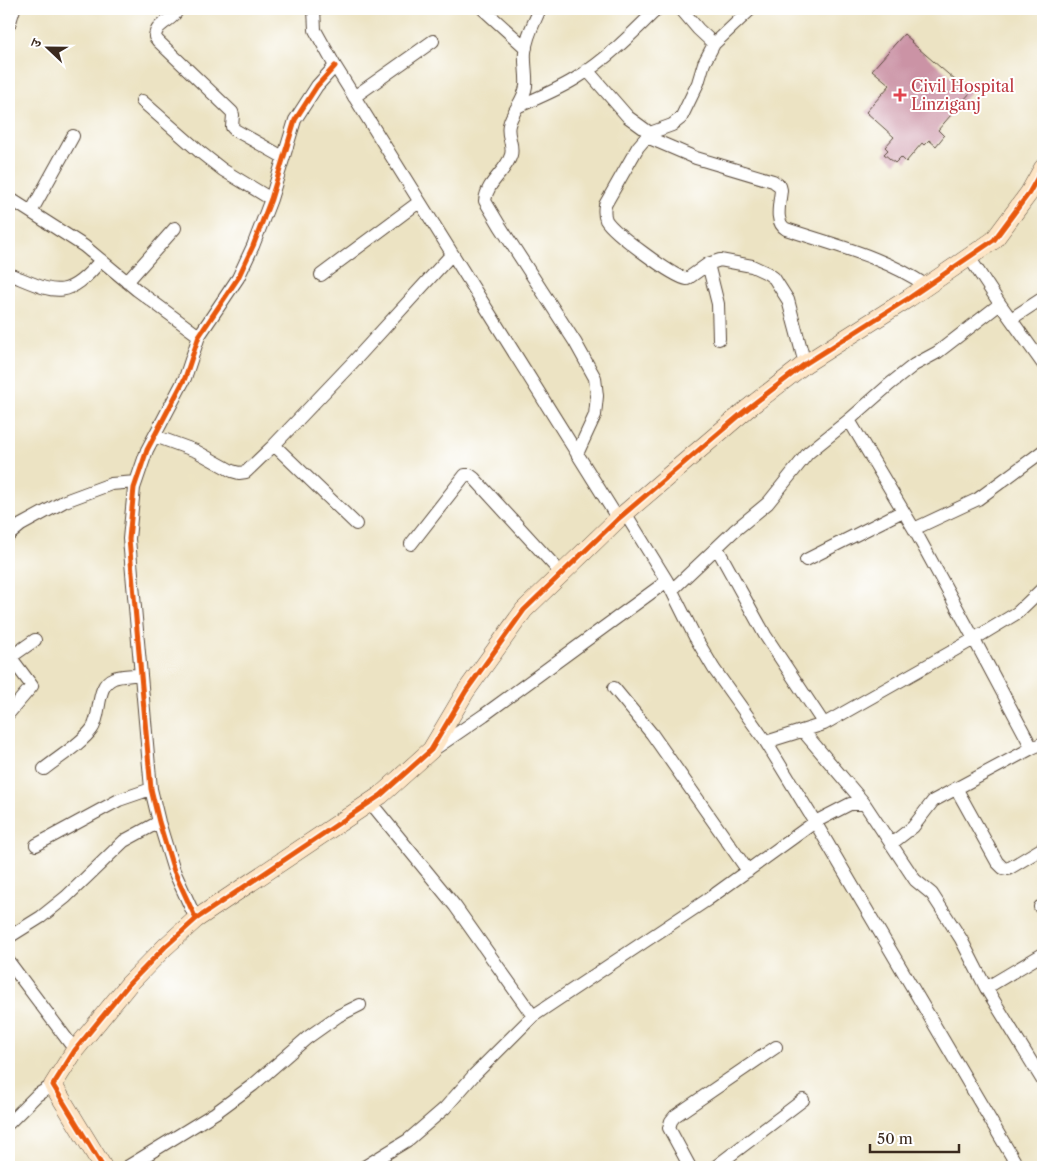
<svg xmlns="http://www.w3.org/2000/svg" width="1052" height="1176" font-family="'Libre Caslon Text','Noto Serif Devanagari',serif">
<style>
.building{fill:#cb93a5}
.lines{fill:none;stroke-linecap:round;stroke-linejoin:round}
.street-casing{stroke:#564637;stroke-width:14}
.secondary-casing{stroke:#564637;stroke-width:19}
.street{stroke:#fff;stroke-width:12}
.secondary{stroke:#fee5c5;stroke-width:18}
.cycleway-casing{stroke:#fff;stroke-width:8}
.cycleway{stroke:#e8590c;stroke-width:5}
.health-dot{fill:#e0444e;stroke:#fff;stroke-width:2}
.labels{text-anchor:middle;stroke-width:4;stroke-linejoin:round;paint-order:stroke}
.health-label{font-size:16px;fill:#be3a42;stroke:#fff;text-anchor:start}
</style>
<rect width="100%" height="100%" fill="#fff"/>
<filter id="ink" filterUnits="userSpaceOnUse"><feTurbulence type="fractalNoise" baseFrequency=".02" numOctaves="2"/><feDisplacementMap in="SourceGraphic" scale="10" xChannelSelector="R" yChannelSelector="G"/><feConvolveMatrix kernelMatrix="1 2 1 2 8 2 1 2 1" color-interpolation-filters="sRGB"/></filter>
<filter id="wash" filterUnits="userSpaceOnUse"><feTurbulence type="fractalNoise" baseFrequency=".0096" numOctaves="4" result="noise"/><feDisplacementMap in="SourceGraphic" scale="20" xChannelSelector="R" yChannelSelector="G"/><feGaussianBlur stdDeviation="1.12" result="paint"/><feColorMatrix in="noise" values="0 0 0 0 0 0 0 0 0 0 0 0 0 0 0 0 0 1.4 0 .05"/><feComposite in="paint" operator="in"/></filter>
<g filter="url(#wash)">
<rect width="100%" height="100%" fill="#ece3c3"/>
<g id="blocks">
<path class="building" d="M 904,34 L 912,41 L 911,42 L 970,93 L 938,130 L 944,136 L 936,146 L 929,140 L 924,145 L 922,143 L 906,162 L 901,157 L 895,163 L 884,154 L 888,150 L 885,147 L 894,137 L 866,112 L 890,85 L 872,70 Z"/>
</g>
</g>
<g filter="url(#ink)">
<use href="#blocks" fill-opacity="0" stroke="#564637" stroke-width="1"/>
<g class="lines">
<defs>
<path id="street" d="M 178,9 C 173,22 156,22 155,37 L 158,41 L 232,112 L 233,115 L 232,127 L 235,130 L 283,157
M 314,9 L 315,30 L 335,66 L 618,519
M 483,9 L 526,48
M 540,9 C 534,23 526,37 525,52 C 524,63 527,75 526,86 C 524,101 512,111 509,125 C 506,135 514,144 511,155 C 506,172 487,181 485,201 L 500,226 L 575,342 L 595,378 L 597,396 L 595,415 L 577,454
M 681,9 L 698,29 L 714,44
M 751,9 L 714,44 L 704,63 L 698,83 L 681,118 L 672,125 L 650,133 L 638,147 L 605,205 C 604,211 604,215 606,220 C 613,232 673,277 687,279 L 708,264 L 720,260 L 752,266 L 767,273 L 774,278 L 788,300 L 805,364
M 9,25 L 14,9
M 587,70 L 628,117 L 650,133
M 354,97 L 433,41
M 142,101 L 200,152 L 223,170 L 271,199
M 519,106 C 538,98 557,90 575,79 C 605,61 632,34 657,9
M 647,137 L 696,158 L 773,181 L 780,186 L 781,190 C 780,203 774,222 786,229 C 834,245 885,257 927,286
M 9,198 L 84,246 L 137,290 L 199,336
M 31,212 L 73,136
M 969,257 L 1000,304 L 1043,364
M 708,264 L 718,304 L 719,339
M 9,274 C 54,292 66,303 101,260
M 321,275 L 419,202
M 127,282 L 175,228
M 1011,319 L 1043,298
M 155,436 L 196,451 L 232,471 L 239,473 L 246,472 L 274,445
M 625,513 L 667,581 L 695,637 L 714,669 L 766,742 L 815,822 L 1018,1167
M 356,524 L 274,445 L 356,359 L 452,254
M 914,529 L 978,499 L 1043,451
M 9,535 L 21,525 L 65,501 L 111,484 L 136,482
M 411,544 L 465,475 L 470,475 L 474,478 L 562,574
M 717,548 L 765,635 L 824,724
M 806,560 L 903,511
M 1043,588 L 1017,613 L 974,639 L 1032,748 L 1043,743
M 672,590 L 734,531 L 768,503 L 808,453 L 849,420 L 890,384 L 914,365 L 938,352 L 1000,304
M 9,654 L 15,654 L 35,640
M 9,655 L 32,686 L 9,713
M 614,688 L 652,734 L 748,871
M 803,731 L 864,803 L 915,880 L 932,894 L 961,939 L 986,988 L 1043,1081
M 766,742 L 824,724 L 974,639 L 914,529 L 849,420
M 433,750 L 484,715 L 667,581
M 44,769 C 59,757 81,744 92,729 C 102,715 95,685 114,678 C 121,675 132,676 140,674
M 956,788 L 997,862 L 1003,868 L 1008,869 L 1043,848
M 370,802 L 455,906 L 533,1016
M 891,844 L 913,827 L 933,801 L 1032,748
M 36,845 L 119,800 L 151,789
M 1040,907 L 1043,906
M 196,919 L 174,871 L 159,822 L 151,789 L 129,539 L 134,488 L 147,450 L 185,378 L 199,336 L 238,278 L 253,246 L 271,199 L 295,120 L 317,86 L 335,66
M 9,937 L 41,917 L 66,897 L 124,841 L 159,822
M 9,962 L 75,1050
M 986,988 L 1043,954
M 9,1123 L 37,1095 L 53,1085
M 127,1167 L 215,1113 L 253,1085 L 307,1038 L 338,1016 L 360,1005
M 364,1167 L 408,1140 L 445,1108 L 474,1075 L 533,1016 L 707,900 L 815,822 L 850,804 L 859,804
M 690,1167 L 669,1128 L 671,1121 L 675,1116 L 776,1047
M 715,1167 L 803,1100"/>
<path id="secondary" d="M 103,1167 L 53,1085 L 75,1050 L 129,984 L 165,947 L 196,919 L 381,795 L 431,750 L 466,691 L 524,610 L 618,519 L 747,409 L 805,364 L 909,298 L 994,240 L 1029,193 L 1043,168"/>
</defs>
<use href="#street" class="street-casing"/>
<use href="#secondary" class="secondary-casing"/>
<use href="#street" class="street"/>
<use href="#secondary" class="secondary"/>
<defs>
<path id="cycleway" d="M 196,919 L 174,871 L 159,822 L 151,789 L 129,539 L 134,488 L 147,450 L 185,378 L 199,336 L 238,278 L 253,246 L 271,199 L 295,120 L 317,86 L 335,66
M 103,1167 L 53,1085 L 75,1050 L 129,984 L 165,947 L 196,919 L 381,795 L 431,750 L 466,691 L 524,610 L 618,519 L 747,409 L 805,364 L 909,298 L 994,240 L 1029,193 L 1043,168"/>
</defs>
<use href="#cycleway" class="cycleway-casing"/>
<use href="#cycleway" class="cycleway"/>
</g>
</g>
<path class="health-dot" d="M897.5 87.5h5v5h5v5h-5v5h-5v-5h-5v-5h5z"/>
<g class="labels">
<g class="health-label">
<text x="911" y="92">Civil Hospital<tspan x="911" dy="18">Linziganj</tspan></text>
</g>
</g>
<rect width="1052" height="1176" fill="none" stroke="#fff" stroke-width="30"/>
<g transform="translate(48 48) rotate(292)" stroke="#ffffff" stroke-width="4" paint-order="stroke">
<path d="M0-4L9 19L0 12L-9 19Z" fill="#3b2a1e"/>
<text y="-8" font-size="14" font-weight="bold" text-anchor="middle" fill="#3b2a1e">उ</text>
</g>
<path d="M870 1144v8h89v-8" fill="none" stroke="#3b2a1e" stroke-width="2.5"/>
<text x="877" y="1144" font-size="15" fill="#3b2a1e" stroke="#ffffff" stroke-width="4" paint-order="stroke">50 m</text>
</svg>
